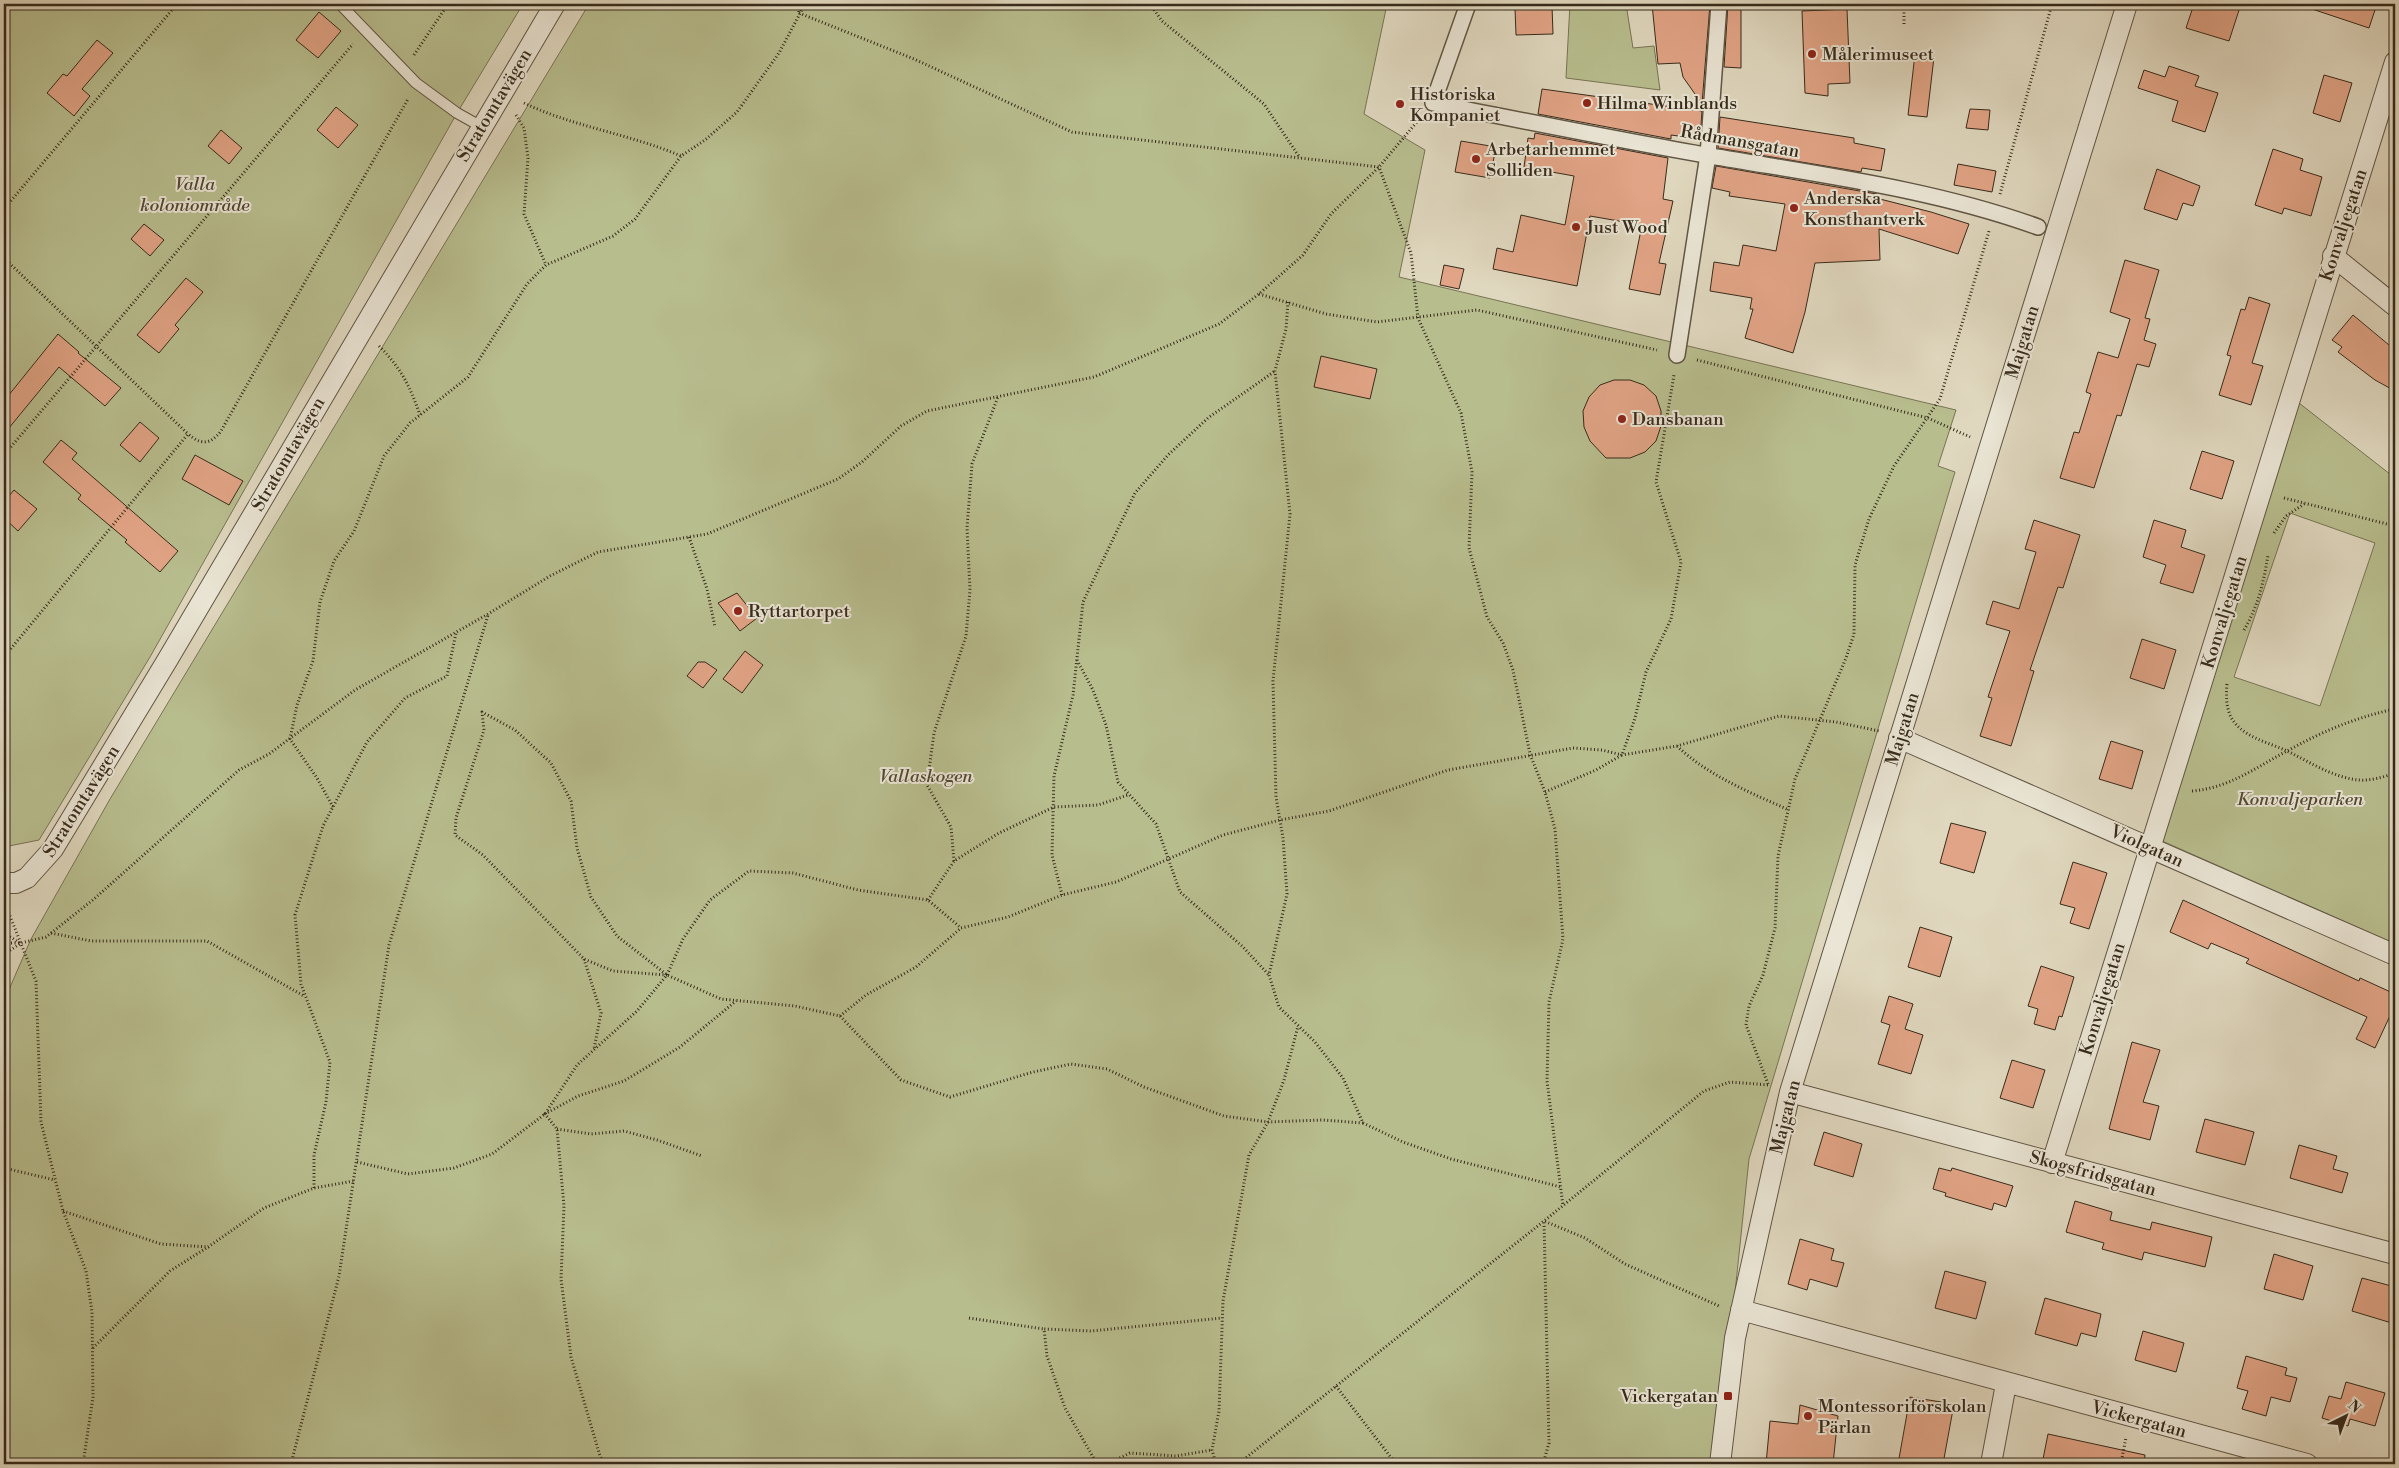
<svg xmlns="http://www.w3.org/2000/svg" width="2399" height="1468" font-family="'Libre Bodoni',serif">
<style>
.green{fill:#b8bd8e;stroke:#787454;fill-rule:evenodd}
.building{fill:#e1a486;stroke:#372b1b}
.lines{fill:none;stroke-linecap:round;stroke-linejoin:round}
.service-casing{stroke:#615644;stroke-width:12}
.pedestrian-casing{stroke:#615644;stroke-width:18}
.minor-casing{stroke:#615644;stroke-width:22}
.path{stroke:#372b1b;stroke-width:3;stroke-dasharray:1 2.5;stroke-linecap:butt}
.service{stroke:#eae5d5;stroke-width:10}
.pedestrian{stroke:#eae5d5;stroke-width:15}
.minor{stroke:#eae5d5;stroke-width:20}
.poi-dot{fill:#8f2418;stroke:#eae5d5;stroke-width:2}
.labels{text-anchor:middle;stroke-width:4;stroke-linejoin:round;paint-order:stroke}
.poi-label{font-size:18px;fill:#372b1b;stroke:#eae5d5;text-anchor:start}
.street-label{font-size:18px;fill:#372b1b;stroke:#eae5d5}
.park-label{font-size:18px;font-style:italic;fill:#514832;stroke:#eae5d5}
</style>
<rect width="100%" height="100%" fill="#dfd7be"/>
<filter id="stains"><feTurbulence type="fractalNoise" baseFrequency=".004" numOctaves="4"/><feColorMatrix values="0 0 0 0 .2 0 0 0 0 .09 0 0 0 0 .02 0 0 0 .5 -.17"/></filter>
<radialGradient id="worn" r=".72"><stop offset=".6" stop-color="#630" stop-opacity="0"/><stop offset="1" stop-color="#630" stop-opacity=".3"/></radialGradient>
<path class="green" d="M 4,4 L 523,4 L 457,113 L 150,657 L 39,840 L 4,847 Z
M 589,4 L 1384,4 L 1386,9 L 1364,114 L 1425,150 L 1399,277 L 1956,410 L 1938,466 L 1955,472 L 1749,1159 L 1717,1464 L 4,1464 L 4,1001 L 31,939 L 110,799 Z
M 1570,4 L 1626,4 L 1633,48 L 1654,46 L 1660,90 L 1566,78 Z
M 2299,403 L 2395,478 L 2395,944 L 2160,840 ZM 2290,513 L 2375,543 L 2320,706 L 2234,677 Z"/>
<path class="building" d="M 1652,4 L 1710,4 L 1702,104 L 1683,77 L 1680,63 L 1658,64 Z
M 1728,4 L 1741,4 L 1741,68 L 1724,67 Z
M 2194,4 L 2241,4 L 2229,41 L 2186,28 Z
M 2309,4 L 2377,4 L 2369,28 L 2309,8 Z
M 1552,6 L 1553,34 L 1516,35 L 1515,8 Z
M 1847,9 L 1850,83 L 1828,84 L 1828,96 L 1805,93 L 1802,11 Z
M 319,12 L 341,31 L 318,58 L 296,40 Z
M 97,40 L 113,53 L 82,89 L 90,96 L 74,116 L 47,93 L 63,74 L 67,76 Z
M 1915,54 L 1934,57 L 1927,117 L 1908,115 Z
M 2169,66 L 2199,76 L 2195,86 L 2218,93 L 2205,132 L 2172,121 L 2178,101 L 2138,88 L 2144,70 L 2165,77 Z
M 2324,75 L 2352,83 L 2340,122 L 2313,113 Z
M 1542,89 L 1702,111 L 1700,139 L 1671,135 L 1671,139 L 1538,114 Z
M 336,107 L 358,125 L 338,148 L 317,130 Z
M 1970,109 L 1990,110 L 1988,130 L 1966,128 Z
M 1720,117 L 1854,138 L 1854,143 L 1885,149 L 1881,171 L 1862,168 L 1861,172 L 1718,148 Z
M 221,130 L 242,148 L 229,164 L 208,146 Z
M 1535,133 L 1668,158 L 1663,199 L 1673,201 L 1659,263 L 1666,264 L 1660,295 L 1629,289 L 1642,225 L 1590,216 L 1577,286 L 1493,269 L 1497,248 L 1513,252 L 1521,215 L 1565,225 L 1574,176 L 1524,167 L 1528,138 L 1534,139 Z
M 1461,141 L 1496,147 L 1490,178 L 1455,172 Z
M 2273,149 L 2303,159 L 2300,170 L 2322,177 L 2311,216 L 2284,208 L 2282,214 L 2255,205 Z
M 1958,164 L 1996,171 L 1992,192 L 1954,185 Z
M 1716,166 L 1877,194 L 1876,198 L 1931,212 L 1969,224 L 1958,254 L 1879,229 L 1880,260 L 1815,263 L 1805,312 L 1793,353 L 1745,338 L 1753,309 L 1750,309 L 1752,298 L 1710,291 L 1714,262 L 1739,266 L 1743,245 L 1776,251 L 1785,204 L 1729,196 L 1730,192 L 1712,188 Z
M 2157,169 L 2200,186 L 2193,206 L 2183,203 L 2177,220 L 2144,209 Z
M 144,224 L 164,240 L 150,256 L 131,239 Z
M 2125,260 L 2159,270 L 2145,318 L 2150,319 L 2144,340 L 2156,344 L 2149,367 L 2137,364 L 2121,416 L 2117,415 L 2094,488 L 2060,478 L 2074,432 L 2079,433 L 2091,394 L 2086,392 L 2098,352 L 2118,358 L 2130,319 L 2110,312 Z
M 1444,265 L 1464,269 L 1459,289 L 1440,285 Z
M 186,278 L 203,292 L 175,325 L 179,329 L 159,353 L 137,335 Z
M 2249,297 L 2270,304 L 2252,363 L 2263,366 L 2251,405 L 2219,395 L 2231,356 L 2227,355 L 2241,309 L 2245,310 Z
M 2353,315 L 2395,350 L 2395,391 L 2375,380 L 2338,352 L 2342,347 L 2332,340 Z
M 58,334 L 79,352 L 78,353 L 121,388 L 105,406 L 59,367 L 4,434 L 4,401 Z
M 1321,356 L 1377,369 L 1370,399 L 1314,387 Z
M 1614,380 L 1630,380 L 1644,385 L 1656,396 L 1661,411 L 1661,426 L 1656,441 L 1645,452 L 1630,458 L 1606,458 L 1590,441 L 1584,427 L 1583,411 L 1589,397 L 1600,385 Z
M 140,422 L 159,438 L 140,462 L 120,445 Z
M 61,440 L 77,453 L 72,459 L 178,551 L 160,572 L 125,542 L 127,540 L 78,499 L 81,495 L 43,462 Z
M 2202,451 L 2234,461 L 2222,499 L 2190,489 Z
M 195,455 L 243,481 L 229,505 L 182,479 Z
M 14,490 L 37,509 L 18,531 L 4,518 L 4,502 Z
M 2034,520 L 2080,535 L 2063,588 L 2058,587 L 2030,670 L 2034,671 L 2011,746 L 1980,736 L 1992,698 L 1988,697 L 2010,631 L 1986,624 L 1993,601 L 2019,609 L 2036,552 L 2025,549 Z
M 2154,520 L 2186,530 L 2181,547 L 2205,555 L 2193,593 L 2160,583 L 2166,565 L 2143,557 Z
M 737,593 L 757,618 L 740,631 L 718,603 Z
M 2142,639 L 2176,650 L 2164,689 L 2130,678 Z
M 745,651 L 763,665 L 742,693 L 723,679 Z
M 698,662 L 705,662 L 717,670 L 703,688 L 687,676 Z
M 2111,741 L 2143,751 L 2132,789 L 2099,779 Z
M 1951,823 L 1986,832 L 1974,873 L 1940,863 Z
M 2073,862 L 2107,873 L 2089,929 L 2070,923 L 2075,908 L 2060,904 Z
M 2183,900 L 2359,981 L 2360,978 L 2395,994 L 2395,1005 L 2375,1048 L 2356,1039 L 2367,1017 L 2246,963 L 2249,959 L 2211,943 L 2208,949 L 2170,932 Z
M 1920,927 L 1952,937 L 1940,977 L 1908,967 Z
M 2041,966 L 2074,977 L 2062,1017 L 2059,1016 L 2055,1030 L 2034,1024 L 2038,1009 L 2028,1006 Z
M 1889,996 L 1913,1004 L 1905,1029 L 1923,1035 L 1911,1074 L 1878,1064 L 1890,1025 L 1881,1022 Z
M 2132,1042 L 2160,1050 L 2143,1102 L 2159,1106 L 2150,1140 L 2109,1129 Z
M 2012,1060 L 2045,1070 L 2033,1108 L 2000,1098 Z
M 2205,1119 L 2254,1132 L 2245,1165 L 2196,1152 Z
M 1824,1132 L 1862,1144 L 1853,1177 L 1814,1165 Z
M 2299,1145 L 2337,1156 L 2333,1169 L 2348,1173 L 2342,1193 L 2290,1178 Z
M 1939,1168 L 1951,1171 L 1952,1168 L 2013,1186 L 2006,1207 L 1994,1203 L 1992,1210 L 1945,1196 L 1946,1193 L 1933,1189 Z
M 2075,1201 L 2112,1212 L 2110,1220 L 2150,1230 L 2152,1222 L 2212,1237 L 2205,1267 L 2144,1252 L 2142,1260 L 2102,1249 L 2104,1243 L 2066,1232 Z
M 1800,1239 L 1834,1249 L 1831,1260 L 1844,1263 L 1837,1287 L 1810,1279 L 1807,1290 L 1788,1284 Z
M 2274,1254 L 2313,1266 L 2303,1300 L 2264,1289 Z
M 1945,1271 L 1986,1282 L 1976,1319 L 1935,1308 Z
M 2362,1278 L 2395,1287 L 2395,1324 L 2352,1311 Z
M 2045,1298 L 2101,1314 L 2096,1337 L 2081,1333 L 2077,1346 L 2035,1334 Z
M 2143,1331 L 2184,1343 L 2176,1372 L 2135,1360 Z
M 2246,1356 L 2287,1368 L 2285,1375 L 2297,1378 L 2290,1402 L 2271,1397 L 2266,1416 L 2242,1409 L 2248,1391 L 2237,1388 Z
M 2346,1382 L 2385,1393 L 2375,1426 L 2350,1419 L 2348,1426 L 2322,1418 L 2329,1396 L 2341,1399 Z
M 1910,1397 L 1954,1404 L 1943,1464 L 1898,1464 Z
M 1800,1405 L 1838,1416 L 1833,1464 L 1766,1464 L 1770,1421 L 1798,1424 Z
M 2048,1434 L 2145,1455 L 2144,1464 L 2042,1464 Z"/>
<g class="lines">
<defs>
<path id="service" d="M 340,4 L 416,83 L 457,113 L 482,127"/>
<path id="pedestrian" d="M 1468,4 L 1433,103 C 1525,121 1618,140 1711,156 C 1821,175 1933,189 2038,227
M 1677,355 L 1708,155 L 1719,4"/>
<path id="minor" d="M 2333,256 L 2395,306
M 1899,738 L 2395,955
M 4,883 L 16,883 L 27,878 L 53,849 L 168,659 L 555,4
M 1790,1092 L 2395,1254
M 2052,1163 L 2395,62
M 1741,1310 L 2307,1464
M 1720,1464 L 1735,1338 L 1790,1092 L 2127,4
M 1991,1464 L 2006,1384"/>
</defs>
<use href="#service" class="service-casing"/>
<use href="#pedestrian" class="pedestrian-casing"/>
<use href="#minor" class="minor-casing"/>
<path class="path" d="M 798,4 L 799,13
M 1150,4 L 1162,21 L 1264,104 L 1300,158
M 799,13 L 914,59 L 1072,132 L 1379,167 L 1411,253 L 1418,318 L 1461,413 L 1472,472 L 1469,548 L 1487,617 L 1503,643 L 1513,670 L 1530,754 L 1545,792 L 1555,829 L 1563,939 L 1549,1002 L 1547,1081 L 1563,1206
M 1904,24 L 1904,4
M 414,55 L 448,4
M 524,103 C 574,127 630,134 681,156
M 516,115 L 524,128 L 528,158 L 524,214 L 546,265
M 2000,194 L 2052,4
M 4,209 L 177,4
M 4,258 L 188,434
M 1259,294 L 1326,314 L 1377,322 L 1477,310 L 1657,350
M 1288,302 L 1286,329 L 1275,371 L 1290,514 L 1273,681 L 1276,797 L 1283,838 L 1287,894 L 1269,975 L 1279,1007 L 1315,1042 L 1343,1078 L 1363,1123 L 1403,1142 L 1451,1159 L 1561,1187
M 379,346 C 401,368 410,386 420,415
M 1697,360 L 1928,418 L 1970,437
M 4,455 L 353,44
M 2284,498 L 2395,526
M 2274,533 L 2286,516 L 2304,504
M 689,537 L 707,589 L 715,627
M 2244,630 C 2258,607 2264,581 2268,555
M 4,657 L 188,434 C 201,445 210,445 221,431 L 408,99
M 1077,660 L 1093,690 L 1106,725 L 1118,782 L 1156,824 L 1180,892 L 1242,946 L 1269,975
M 2227,684 C 2226,695 2226,705 2230,715 C 2240,737 2268,742 2287,751 C 2310,762 2332,777 2358,780 C 2370,781 2384,777 2395,773
M 1677,746 C 1707,775 1751,793 1789,810
M 2192,791 C 2230,788 2256,767 2289,750 C 2323,731 2357,717 2395,709
M 1545,792 L 1596,770 L 1622,755 L 1635,718 L 1646,672 L 1671,619 L 1681,562 L 1656,482 L 1674,375
M 333,807 L 317,778 L 290,739 L 297,705 L 313,661 L 320,602 L 334,561 L 354,531 L 384,456 L 410,423 L 468,377 L 527,284 L 546,265 L 613,236 L 635,219 L 681,156 L 705,140 L 737,112 L 779,53 L 805,4
M 954,861 L 951,827 L 927,785 L 934,733 L 966,636 L 970,590 L 967,528 L 972,464 L 998,397
M 1062,895 L 1052,855 L 1054,776 L 1073,695 L 1083,602 L 1135,493 L 1168,455 L 1208,418 L 1275,371
M 928,900 L 954,861 L 999,833 L 1054,807 L 1098,805 L 1128,795
M 6,906 L 36,981 L 41,1122 L 63,1211 L 86,1271 L 92,1312 L 93,1397 L 83,1464
M 4,933 L 20,943
M 51,933 L 91,941 L 207,941 L 304,996
M 4,943 L 21,943 L 46,937 L 94,899 L 239,770 L 269,754 L 355,690 L 488,614 L 550,576 L 598,552 L 707,534 L 838,479 L 862,462 L 901,426 L 927,411 L 1094,377 L 1219,324 L 1259,294 L 1303,255 L 1331,214 L 1379,167 L 1421,117
M 4,954 L 20,944
M 584,959 L 601,1013 L 594,1049
M 667,975 L 613,971 L 584,959 L 483,855 L 455,835 L 456,818 L 484,730 L 482,712 L 515,730 L 551,763 L 571,801 L 577,848 L 591,897 L 617,936 L 667,975 L 721,999 L 795,1006 L 840,1016 L 901,1080 L 950,1097 L 1033,1072 L 1071,1064 L 1107,1069 L 1144,1087 L 1224,1116 L 1268,1122 L 1323,1120 L 1363,1123
M 840,1016 L 866,995 L 916,967 L 961,928
M 1768,1084 L 1746,1025 L 1749,1006 L 1763,975 L 1775,928 L 1778,856 L 1795,779 L 1846,658 L 1854,634 L 1855,565 L 1869,519 L 1894,466 L 1940,399 L 1989,231
M 557,1129 L 591,1134 L 624,1131 L 657,1140 L 702,1156
M 357,1162 L 408,1174 L 454,1168 L 492,1154 L 545,1114 L 577,1065 L 637,1011 L 667,975 L 683,939 L 710,900 L 749,871 L 793,873 L 858,890 L 928,900 L 961,928 L 1008,917 L 1062,895 L 1116,882 L 1223,835 L 1280,820 L 1329,811 L 1448,770 L 1573,748 L 1602,750 L 1622,755 L 1677,746 L 1779,716 L 1836,722 L 1879,731
M 4,1168 L 55,1180
M 314,1188 L 314,1155 L 326,1102 L 330,1062 L 301,984 L 295,915 L 323,826 L 367,742 L 405,698 L 447,676 L 456,633
M 63,1211 L 161,1244 L 208,1247 L 264,1208 L 314,1188 L 354,1181
M 969,1318 L 1044,1329
M 93,1348 L 170,1271 L 208,1247
M 1336,1386 L 1396,1464
M 291,1464 L 339,1276 L 389,945 L 488,615
M 605,1464 L 600,1456 L 571,1357 L 561,1279 L 564,1206 L 557,1129 L 545,1114 L 578,1096 L 624,1081 L 680,1047 L 736,1001
M 1097,1464 L 1065,1408 L 1047,1356 L 1044,1329 L 1091,1331 L 1222,1318
M 1107,1464 L 1130,1453 L 1176,1456 L 1212,1450
M 1216,1464 L 1212,1450 L 1219,1411 L 1223,1301 L 1249,1155 L 1268,1122 L 1284,1080 L 1298,1026
M 1238,1464 L 1544,1221 L 1704,1091 L 1730,1082 L 1769,1085
M 1543,1464 L 1549,1443 L 1544,1221 L 1585,1238 L 1625,1264 L 1719,1306
M 2121,1464 L 2126,1437"/>
<use href="#service" class="service"/>
<use href="#pedestrian" class="pedestrian"/>
<use href="#minor" class="minor"/>
</g>
<g class="poi-dot">
<circle cx="1812" cy="54" r="5"/>
<circle cx="1587" cy="103" r="5"/>
<circle cx="1400" cy="104" r="5"/>
<circle cx="1476" cy="159" r="5"/>
<circle cx="1794" cy="208" r="5"/>
<circle cx="1576" cy="227" r="5"/>
<circle cx="1622" cy="419" r="5"/>
<circle cx="738" cy="611" r="5"/>
<rect x="1723" y="1391" width="10" height="10" rx="2.5"/>
<circle cx="1808" cy="1416" r="5"/>
</g>
<g class="labels">
<g class="poi-label">
<text x="1822" y="60">Målerimuseet</text>
<text x="1410" y="100">Historiska<tspan x="1410" dy="21">Kompaniet</tspan></text>
<text x="1597" y="109">Hilma Winblands</text>
<text x="1486" y="155">Arbetarhemmet<tspan x="1486" dy="21">Solliden</tspan></text>
<text x="1804" y="204">Anderska<tspan x="1804" dy="21">Konsthantverk</tspan></text>
<text x="1586" y="233">Just Wood</text>
<text x="1632" y="425">Dansbanan</text>
<text x="748" y="617">Ryttartorpet</text>
<text x="1718" y="1402" text-anchor="end">Vickergatan</text>
<text x="1818" y="1412">Montessoriförskolan<tspan x="1818" dy="21">Pärlan</tspan></text>
</g>
<g class="street-label">
<text transform="translate(494 105) rotate(-59)" y="6">Stratomtavägen</text>
<text transform="translate(1740 141) rotate(10)" y="6">Rådmansgatan</text>
<text transform="translate(2343 225) rotate(-72)" y="6">Konvaljegatan</text>
<text transform="translate(2022 342) rotate(-73)" y="6">Majgatan</text>
<text transform="translate(288 454) rotate(-60)" y="6">Stratomtavägen</text>
<text transform="translate(2224 612) rotate(-73)" y="6">Konvaljegatan</text>
<text transform="translate(1902 729) rotate(-73)" y="6">Majgatan</text>
<text transform="translate(81 801) rotate(-58)" y="6">Stratomtavägen</text>
<text transform="translate(2147 846) rotate(24)" y="6">Violgatan</text>
<text transform="translate(2102 999) rotate(-73)" y="6">Konvaljegatan</text>
<text transform="translate(1785 1117) rotate(-76)" y="6">Majgatan</text>
<text transform="translate(2093 1173) rotate(15)" y="6">Skogsfridsgatan</text>
<text transform="translate(2139 1419) rotate(15)" y="6">Vickergatan</text>
</g>
<g class="park-label">
<text x="195" y="190">Valla<tspan x="195" dy="21">koloniområde</tspan></text>
<text x="926" y="782">Vallaskogen</text>
<text x="2300" y="805">Konvaljeparken</text>
</g>
</g>
<rect width="2399" height="1468" fill="none" stroke="#dfd7be" stroke-width="20"/>
<rect x="5" y="5" width="2389" height="1458" fill="none" stroke="#372b1b" stroke-width="2.5"/>
<rect x="10" y="10" width="2379" height="1448" fill="none" stroke="#372b1b"/>
<g transform="translate(2346 1416) rotate(42)" stroke="#eae5d5" stroke-width="4" paint-order="stroke">
<path d="M0-4L9 19L0 12L-9 19Z" fill="#372b1b"/>
<text y="-8" font-size="14" font-weight="bold" text-anchor="middle" fill="#372b1b">N</text>
</g>
<rect width="100%" height="100%" filter="url(#stains)"/>
<rect width="100%" height="100%" fill="url(#worn)"/>
</svg>
